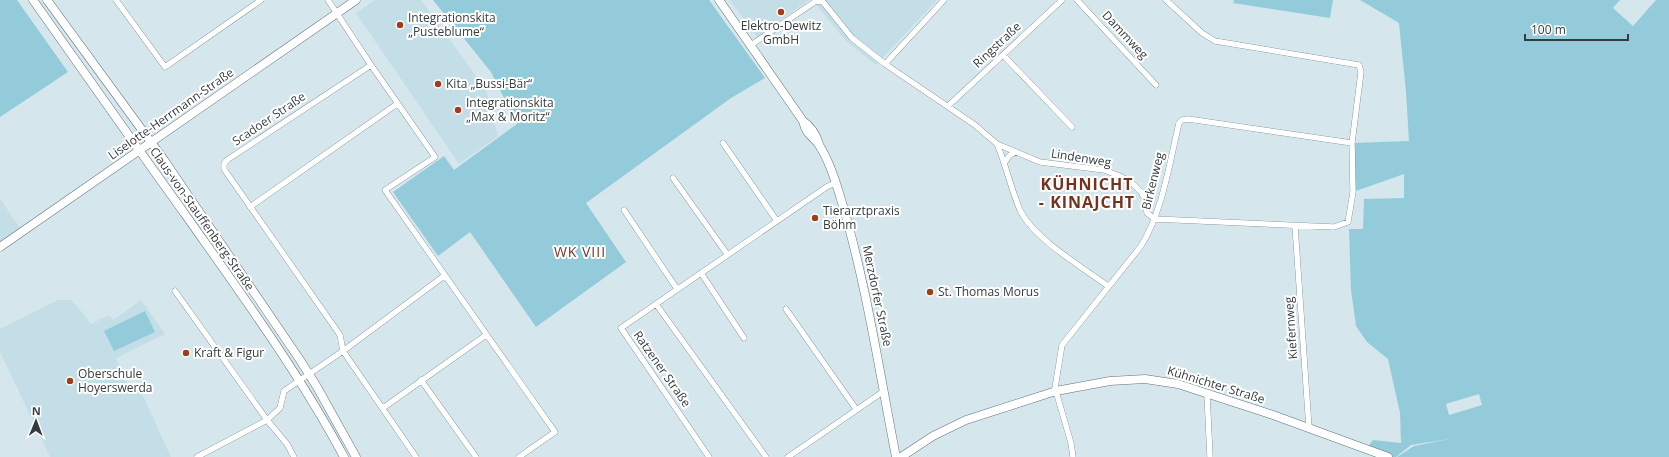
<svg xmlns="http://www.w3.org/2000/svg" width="1669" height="457" font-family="'Open Sans',sans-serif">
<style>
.built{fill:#c3dee6}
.green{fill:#93cbda;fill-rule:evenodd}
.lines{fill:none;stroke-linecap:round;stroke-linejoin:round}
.street-casing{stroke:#627276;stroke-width:6}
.secondary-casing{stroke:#627276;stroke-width:9}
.street{stroke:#fff;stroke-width:5.5}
.secondary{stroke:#fff;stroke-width:8}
.poi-dot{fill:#a33c1d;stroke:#fff;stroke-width:1.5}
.labels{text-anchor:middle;stroke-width:4;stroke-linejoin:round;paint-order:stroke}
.poi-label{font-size:12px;fill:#353c3e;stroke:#fff;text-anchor:start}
.street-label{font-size:12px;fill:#353c3e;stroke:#fff}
.quarter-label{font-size:14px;letter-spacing:1px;fill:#75321f;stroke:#fff}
.district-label{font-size:16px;font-weight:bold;letter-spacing:1px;fill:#75321f;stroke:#fff}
</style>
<rect width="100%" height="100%" fill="#d5e7ec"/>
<path class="built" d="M 375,0 L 421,0 L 486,90 L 498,136 L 459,164 L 356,13 Z
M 730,0 L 809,0 L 757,37 Z
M 812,0 L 937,0 L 876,65 L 846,41 Z
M 0,199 L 23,232 L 0,247 Z
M 58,300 L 72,300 L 91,324 L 109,315 L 113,320 L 141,300 L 146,307 L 165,334 L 116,358 L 129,388 L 138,385 L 171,457 L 50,457 L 0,352 L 0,329 Z"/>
<path class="green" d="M 0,0 L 17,0 L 68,72 L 0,117 Z
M 433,0 L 709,0 L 765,78 L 731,98 L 586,203 L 626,262 L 536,327 L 470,232 L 438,256 L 393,192 L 444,156 L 454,170 L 517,124 L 491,72 Z
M 1234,0 L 1333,0 L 1330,18 L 1233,3 Z
M 1360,0 L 1620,0 L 1613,8 L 1633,26 L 1656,0 L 1669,0 L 1669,457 L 1397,457 L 1414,446 L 1450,439 L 1411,445 L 1396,457 L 1389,457 L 1366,449 L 1373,440 L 1401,443 L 1400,413 L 1388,359 L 1367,342 L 1356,326 L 1351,290 L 1349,229 L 1363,229 L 1364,199 L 1404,198 L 1404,174 L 1353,192 L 1352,143 L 1409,141 L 1406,92 L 1399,23 ZM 1479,394 L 1482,405 L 1449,415 L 1446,404 Z
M 145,311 L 155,332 L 114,351 L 104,331 Z"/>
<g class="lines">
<defs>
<path id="street" d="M 116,0 L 165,67 L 261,0
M 1077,0 L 1156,85
M 751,45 L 816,1 L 823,2 L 852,38 L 885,64 L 975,125 L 997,144 L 1040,162 L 1104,170 L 1117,175 L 1130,181 L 1141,192 L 1145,199 L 1147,213 L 1155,219
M 1003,55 L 1072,127
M 885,64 L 944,0
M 371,65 L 435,157 L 385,190 L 555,432 L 519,457
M 948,106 L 1062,0
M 723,143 L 777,221
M 997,144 C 1006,165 1011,189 1020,210 C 1033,238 1082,267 1108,286
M 1005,162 L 1009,156 L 1015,152
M 673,178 L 727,254
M 250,207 L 397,104
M 624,210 L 677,289
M 1155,219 L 1334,227 L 1348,222 L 1353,192 L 1352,143
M 1295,226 L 1309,428
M 701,273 L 744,338
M 175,291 L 267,420 L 197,457
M 656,304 L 766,457
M 786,309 L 856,409
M 421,380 L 476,457
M 1207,394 L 1210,457
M 383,408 L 486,335
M 294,457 L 287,444 L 267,420 L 280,408 L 284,391 L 343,351 L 340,335 L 224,169 L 224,164 L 227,160 L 371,65 L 328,0
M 416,457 L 343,351 L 444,276
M 709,457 L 621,328 L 828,186 L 836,183
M 788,457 L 884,391
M 1073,457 L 1071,443 L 1055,388 L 1062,345 L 1141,246 C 1163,210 1169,165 1179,123 L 1182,120 L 1188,119 L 1352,143 L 1361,72 L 1359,65 L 1215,41 L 1202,33 L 1166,0"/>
<path id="secondary" d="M 33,0 C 84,72 135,145 187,217 C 242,295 299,373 344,457
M 47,0 L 164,160 L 300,360 L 317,387 L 356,457
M 719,0 L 803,121 C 806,135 812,135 819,145 C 829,160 835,179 840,196 C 866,281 879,370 896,457
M 803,121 C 812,127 816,134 819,144
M 0,247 L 356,0
M 901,457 L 933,436 L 966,420 L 1056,391 L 1110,381 L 1145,379 L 1178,384 L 1273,415 L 1388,457"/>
</defs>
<use href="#street" class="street-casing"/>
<use href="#secondary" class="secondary-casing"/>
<use href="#street" class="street"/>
<use href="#secondary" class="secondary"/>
</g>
<g class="poi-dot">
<circle cx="781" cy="12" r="4"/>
<circle cx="400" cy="25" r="4"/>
<circle cx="438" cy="84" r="4"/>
<circle cx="458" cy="110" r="4"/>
<circle cx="815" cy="218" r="4"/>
<circle cx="930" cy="292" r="4"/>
<circle cx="186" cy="353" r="4"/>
<circle cx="70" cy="381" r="4"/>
</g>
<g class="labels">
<g class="poi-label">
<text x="408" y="22">Integrationskita<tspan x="408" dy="14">„Pusteblume“</tspan></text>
<text x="781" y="30" text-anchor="middle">Elektro-Dewitz<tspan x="781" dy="14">GmbH</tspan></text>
<text x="446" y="88">Kita „Bussi-Bär“</text>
<text x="466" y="107">Integrationskita<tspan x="466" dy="14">„Max &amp; Moritz“</tspan></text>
<text x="823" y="215">Tierarztpraxis<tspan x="823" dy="14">Böhm</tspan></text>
<text x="938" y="296">St. Thomas Morus</text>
<text x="194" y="357">Kraft &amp; Figur</text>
<text x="78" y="378">Oberschule<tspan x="78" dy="14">Hoyerswerda</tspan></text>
</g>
<g class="street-label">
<text transform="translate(1125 35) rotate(47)" y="4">Dammweg</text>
<text transform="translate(997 45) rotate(-43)" y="4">Ringstraße</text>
<text transform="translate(171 114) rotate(-35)" y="4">Liselotte-Herrmann-Straße</text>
<text transform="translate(269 119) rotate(-34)" y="4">Scadoer Straße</text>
<text transform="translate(1081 158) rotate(9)" y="4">Lindenweg</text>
<text transform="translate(1153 181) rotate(-76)" y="4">Birkenweg</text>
<text transform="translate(202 219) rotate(55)" y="4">Claus-von-Stauffenberg-Straße</text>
<text transform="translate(877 296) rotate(78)" y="4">Merzdorfer Straße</text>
<text transform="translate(1291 328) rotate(-94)" y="4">Kiefernweg</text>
<text transform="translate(662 369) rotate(55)" y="4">Ratzener Straße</text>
<text transform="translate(1216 385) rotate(17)" y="4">Kühnichter Straße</text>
</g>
<g class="quarter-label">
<text x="580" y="257">WK VIII</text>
</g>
<g class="district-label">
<text x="1087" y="190">KÜHNICHT<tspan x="1087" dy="18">- KINAJCHT</tspan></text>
</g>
</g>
<g transform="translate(36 421) rotate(1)" stroke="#ffffff" stroke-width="3" paint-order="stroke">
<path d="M0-3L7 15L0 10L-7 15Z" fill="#353c3e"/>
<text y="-6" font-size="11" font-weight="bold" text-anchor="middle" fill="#353c3e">N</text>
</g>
<path d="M1525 34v6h103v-6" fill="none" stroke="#353c3e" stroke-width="2"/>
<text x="1531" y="34" font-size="12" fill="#353c3e" stroke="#ffffff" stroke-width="3" paint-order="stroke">100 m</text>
</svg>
